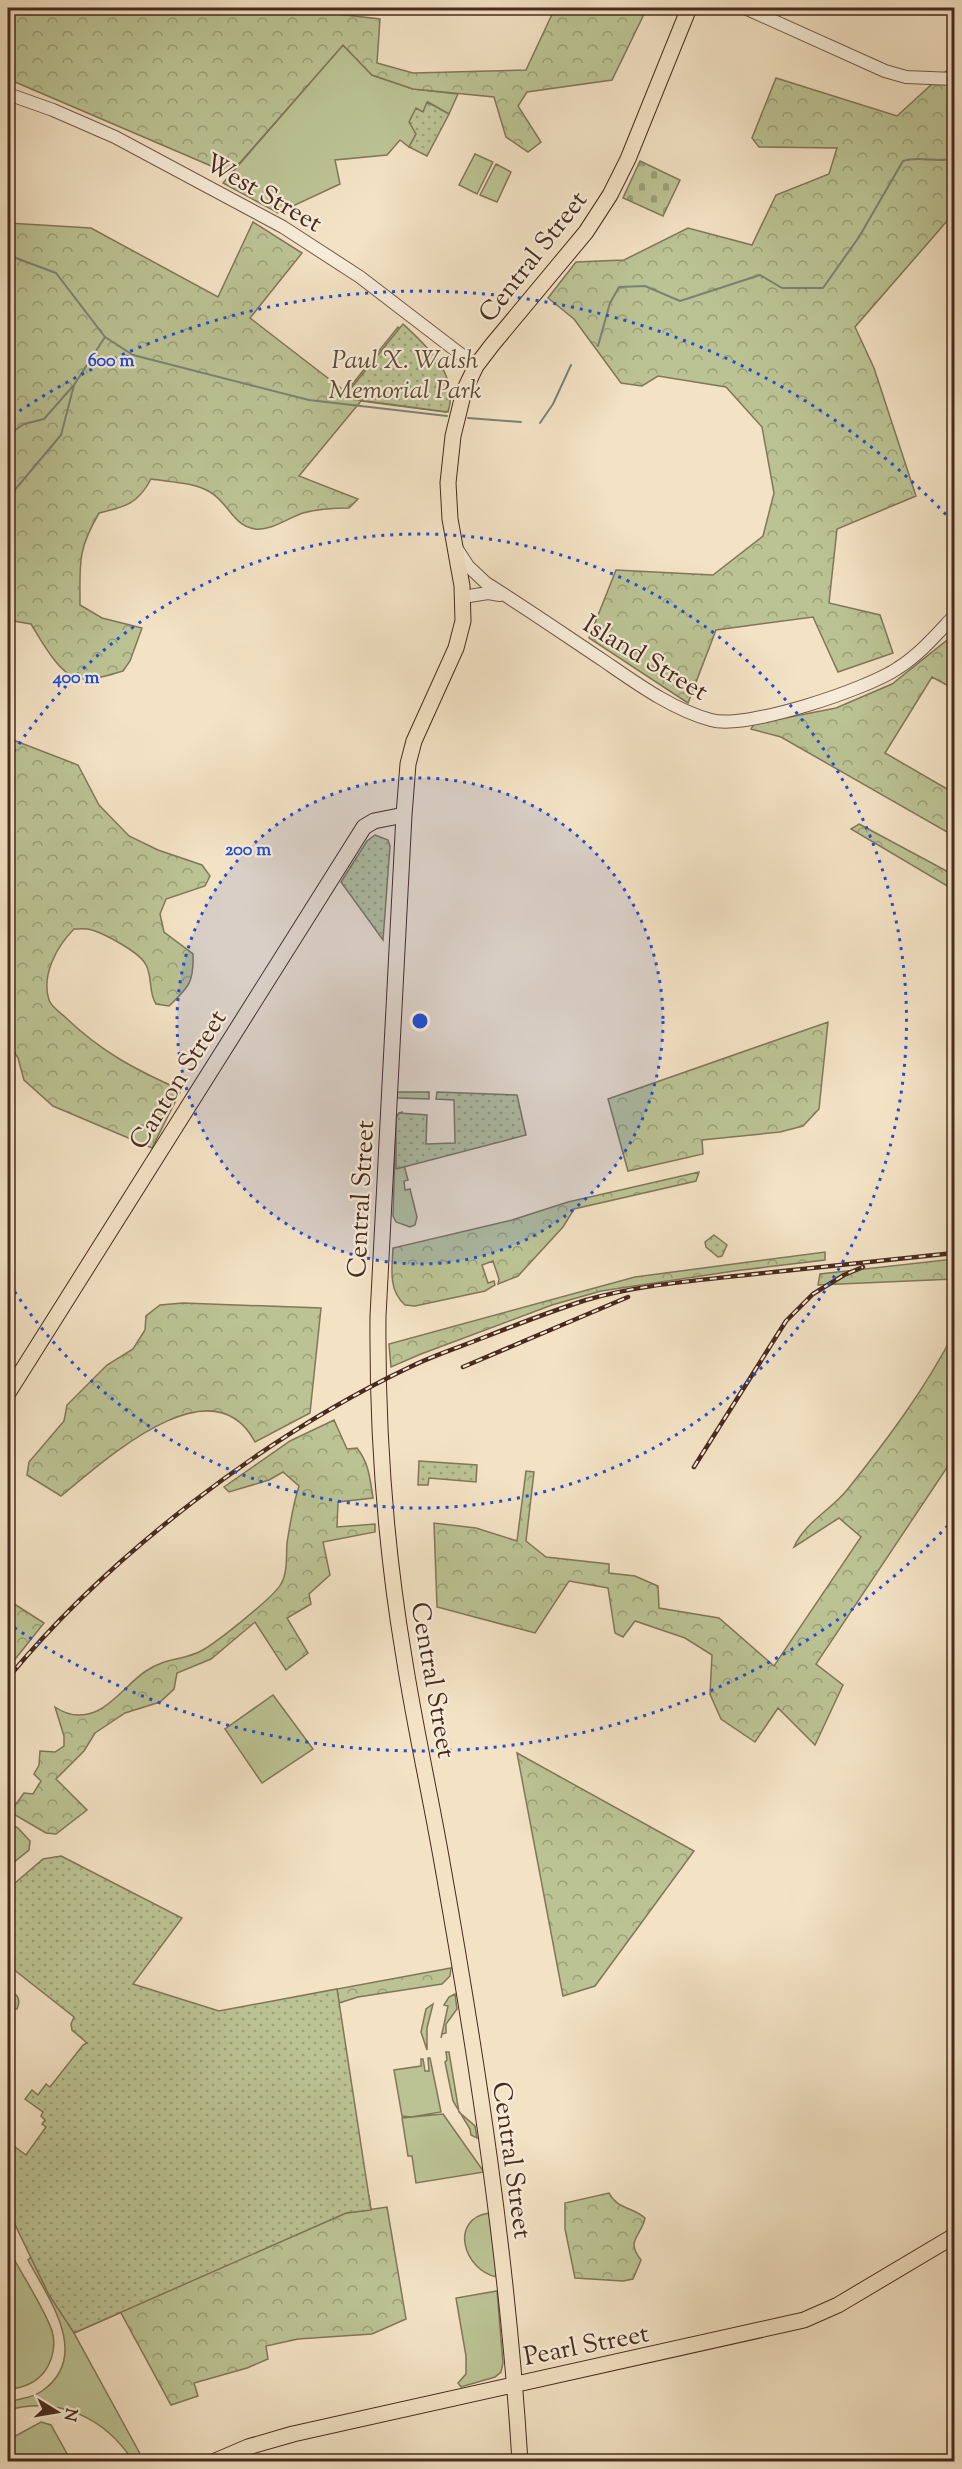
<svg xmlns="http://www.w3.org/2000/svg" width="962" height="2469" font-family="'Sorts Mill Goudy',serif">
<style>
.grass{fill:#bbc394;stroke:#827659;stroke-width:1.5}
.forest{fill:url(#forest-crowns);stroke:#827659;stroke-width:1.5}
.cemetery{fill:url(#cemetery-stones);stroke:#827659;stroke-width:1.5}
.park{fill:url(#park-dots);stroke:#827659;stroke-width:1.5}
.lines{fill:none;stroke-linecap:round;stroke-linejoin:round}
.stream{stroke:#7a8375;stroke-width:2}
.minor-casing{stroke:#735848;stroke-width:14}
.major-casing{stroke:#482a1e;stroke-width:17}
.minor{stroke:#f7ecd9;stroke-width:12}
.major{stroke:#f3e2c4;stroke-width:15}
.rail-casing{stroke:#482a1e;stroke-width:4.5}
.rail{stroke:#f7ecd9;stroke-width:2;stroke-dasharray:7;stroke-linecap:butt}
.ring{fill:none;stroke:#1d4ed8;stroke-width:3;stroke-dasharray:3 6}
.labels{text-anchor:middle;stroke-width:4.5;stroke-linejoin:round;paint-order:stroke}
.street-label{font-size:26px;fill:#482a1e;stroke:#f7ecd9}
.park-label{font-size:26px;font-style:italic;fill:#5f4936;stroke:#f7ecd9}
.centre{fill:#1d4ed8;stroke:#f7ecd9;stroke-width:3}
.ring-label{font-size:18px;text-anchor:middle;font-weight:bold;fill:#1d4ed8;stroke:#f7ecd9;stroke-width:4.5;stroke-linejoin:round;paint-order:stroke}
</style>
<defs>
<pattern id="forest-crowns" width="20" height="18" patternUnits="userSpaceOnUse" patternTransform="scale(1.5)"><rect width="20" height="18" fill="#bbc394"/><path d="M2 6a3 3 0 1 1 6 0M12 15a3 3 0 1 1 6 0" fill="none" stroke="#9a9f78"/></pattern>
<pattern id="cemetery-stones" width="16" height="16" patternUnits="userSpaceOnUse" patternTransform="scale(1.5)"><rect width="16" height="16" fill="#bbc394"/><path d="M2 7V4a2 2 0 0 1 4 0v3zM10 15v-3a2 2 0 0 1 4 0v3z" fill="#9a9f78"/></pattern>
<pattern id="park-dots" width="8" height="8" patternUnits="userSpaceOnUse" patternTransform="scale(1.5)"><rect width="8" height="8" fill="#bbc394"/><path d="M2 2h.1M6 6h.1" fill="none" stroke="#9a9f78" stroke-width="1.8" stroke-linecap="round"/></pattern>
</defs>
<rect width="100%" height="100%" fill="#f3e2c4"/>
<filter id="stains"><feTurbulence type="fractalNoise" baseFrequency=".00333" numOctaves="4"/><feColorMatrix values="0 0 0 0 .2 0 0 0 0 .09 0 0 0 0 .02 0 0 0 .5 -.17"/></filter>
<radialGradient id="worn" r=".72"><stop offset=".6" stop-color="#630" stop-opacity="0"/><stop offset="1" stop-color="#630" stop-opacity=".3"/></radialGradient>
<path class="grass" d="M 343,45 L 372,75 L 413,89 L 458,94 L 449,114 L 428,102 L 423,112 L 416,109 L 416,134 L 409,147 L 400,140 L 387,155 L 335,160 L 340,184 L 278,213 L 223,183 Z
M 475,154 L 493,162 L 477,194 L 459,185 Z
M 496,164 L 511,172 L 497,202 L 480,195 Z
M 397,1092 L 429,1092 L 429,1099 L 397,1098 Z
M 402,1112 L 403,1162 L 408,1180 L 404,1181 L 405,1190 L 410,1189 L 417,1217 L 415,1225 L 410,1227 L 396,1222 L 393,1216 L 396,1119 L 399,1113 Z
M 273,1695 L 313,1749 L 262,1783 L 225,1729 Z
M 8,1822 L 18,1828 L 30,1841 L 29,1850 L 8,1867 Z
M 8,1988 C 16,1994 22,1998 17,2009 L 12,2007 L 8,2012 Z
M 455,1994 L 457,2009 L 446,2024 L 446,2033 L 442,2034 L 441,2038 L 448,2006 L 444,2005 L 449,1997 Z
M 433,2004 L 427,2028 L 427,2050 L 421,2032 L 426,2009 Z
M 446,2052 L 449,2052 L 459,2112 L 475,2126 L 477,2138 L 471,2135 L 470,2129 L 453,2101 L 445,2062 L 447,2060 Z
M 428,2058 L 430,2058 L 441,2112 L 411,2117 L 402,2116 L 394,2070 L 421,2066 L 421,2059 L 423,2059 L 425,2071 L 429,2071 Z
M 443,2114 L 484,2172 L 416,2183 L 412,2156 L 408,2156 L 402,2118 Z
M 369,2196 L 371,2210 L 346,2213 L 74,2333 L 144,2461 L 133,2461 C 105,2418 59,2396 8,2410 L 8,2403 C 18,2398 31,2399 42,2391 C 92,2356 48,2298 28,2260 L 30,2258 Z
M 489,2213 L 497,2277 C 463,2270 449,2219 489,2213 Z
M 8,2248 C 20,2272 44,2307 52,2331 C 56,2344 53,2359 45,2371 C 36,2383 24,2388 9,2389 Z
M 497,2291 L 503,2363 L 501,2372 L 495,2377 L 461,2387 L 458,2383 L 466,2374 L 466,2356 L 456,2298 Z
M 41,2422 L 51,2425 L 71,2461 L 8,2461 L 8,2440 Z"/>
<path class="forest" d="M 8,8 L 284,8 L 380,19 L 377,63 L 413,73 L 526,70 L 555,8 L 647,8 L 612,80 L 527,92 L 518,106 L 541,142 L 528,152 L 506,137 L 494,97 L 413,89 L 372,75 L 343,45 L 230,174 L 8,79 Z
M 954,64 L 954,213 L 855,327 L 874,368 L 916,496 L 837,529 L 829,603 L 880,615 L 893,653 L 838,672 L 813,617 L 716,630 L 688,703 L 589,638 L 616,570 L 713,575 L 763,536 L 774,493 L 762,427 L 726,387 L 658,376 L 642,386 L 621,383 L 574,319 L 548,298 L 576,262 L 624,260 L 688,228 L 752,245 L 776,195 L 829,174 L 837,148 L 759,147 L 752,138 L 776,78 L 897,116 Z
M 253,222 L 302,253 L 250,318 L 346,392 L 398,327 L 421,343 L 446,412 L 361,401 L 299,476 L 358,499 L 349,508 C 334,508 318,509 303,513 C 288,518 271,531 255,529 C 233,526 228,502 210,492 C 193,482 169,482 151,479 C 138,504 125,507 99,513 C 77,551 80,563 80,605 L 102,618 L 142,628 L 130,661 L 123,671 C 109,675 95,680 81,679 C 60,677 41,640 31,624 L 8,620 L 8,223 L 91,228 L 218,297 Z
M 946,641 L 954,647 L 954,689 L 932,677 L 885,753 L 954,793 L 954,836 L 781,737 L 751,729 L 754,724 L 836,708 L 892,684 Z
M 8,738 L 78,765 L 99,805 L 129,836 L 158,850 L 202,865 L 210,876 L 205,886 L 166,899 L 160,914 L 164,932 L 193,954 C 194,982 189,987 169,1006 L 156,1004 C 148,992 153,978 146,965 C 141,953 105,934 92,930 C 86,928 79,929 74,929 C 57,946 41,975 49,1000 C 51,1006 59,1012 64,1016 C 101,1052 136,1070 181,1090 L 152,1148 L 53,1106 L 24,1080 L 18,1058 L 8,1041 Z
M 859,824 L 954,875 L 954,890 L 851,829 Z
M 828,1022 L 819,1109 L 803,1126 L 780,1132 L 702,1140 L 703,1154 L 628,1171 L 608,1099 Z
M 699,1172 L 696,1181 L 574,1209 L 563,1227 L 518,1276 L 498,1284 L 499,1279 L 493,1261 L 482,1265 L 488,1283 L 494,1281 L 495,1285 L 485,1291 L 415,1306 L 405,1305 C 388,1290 392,1269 393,1248 L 512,1220 L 568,1202 Z
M 825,1252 L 825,1260 L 734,1271 L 601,1291 L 552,1305 L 421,1354 L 391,1367 L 389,1344 L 635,1277 Z
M 954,1259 L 954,1279 L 818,1285 L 820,1274 Z
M 183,1303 L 321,1308 L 310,1413 L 255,1442 C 212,1360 103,1462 61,1496 L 27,1475 L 29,1462 L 64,1421 L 67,1405 L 107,1365 L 133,1349 L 145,1330 L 146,1316 L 160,1305 Z
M 954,1333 L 954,1457 L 816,1664 L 843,1685 L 815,1745 L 778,1708 L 755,1742 L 721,1719 L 710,1694 L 712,1655 L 685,1638 L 635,1621 L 623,1637 L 615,1633 L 608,1588 L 569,1581 L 535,1633 L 437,1607 L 434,1523 L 476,1528 L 517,1541 L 526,1471 L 534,1472 L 526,1541 L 546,1557 L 609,1564 L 609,1573 L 635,1576 L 658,1586 L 659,1608 L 719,1618 L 774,1666 L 861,1537 L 839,1518 L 794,1547 C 805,1522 831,1510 847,1490 C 887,1440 925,1389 954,1333 Z
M 334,1420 L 347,1449 L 357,1448 C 369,1463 370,1479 373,1498 L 338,1502 L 337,1527 L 375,1524 L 375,1532 L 323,1542 L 330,1575 L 309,1594 L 311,1604 L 287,1618 L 308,1653 L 286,1670 L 255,1622 L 211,1659 L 177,1673 L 174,1689 L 160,1702 L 125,1713 L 95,1733 L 84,1751 L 56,1779 L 87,1810 L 56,1834 L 46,1833 L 10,1812 L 24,1793 L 33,1794 L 41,1781 L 34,1774 L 39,1765 L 40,1751 L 55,1752 L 64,1746 L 64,1736 L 55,1707 C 68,1716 81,1718 97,1711 C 116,1702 129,1682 146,1671 C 167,1657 182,1661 201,1651 C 216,1643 274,1597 281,1584 C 288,1572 286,1556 287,1543 C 290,1524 293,1504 299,1486 L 283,1472 L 269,1480 L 229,1492 L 224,1487 L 290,1441 Z
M 8,1600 L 44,1623 L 8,1668 Z
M 517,1753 L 694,1851 L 595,1986 L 563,1996 Z
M 451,1968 L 450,1976 L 442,1984 L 358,1997 L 339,2003 L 337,1989 Z
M 609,2193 C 617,2209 633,2207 645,2218 C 641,2237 625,2240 641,2260 L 633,2279 L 623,2281 L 575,2278 L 565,2229 L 565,2203 Z
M 387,2207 L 406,2319 L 372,2334 L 298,2339 L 266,2346 L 268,2359 L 247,2368 L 194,2383 L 198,2396 L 171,2405 L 120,2311 L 346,2213 Z"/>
<path class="cemetery" d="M 640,161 L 680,180 L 663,216 L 623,198 Z"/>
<path class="park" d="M 427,102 L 449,114 L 427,156 L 409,147 L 416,134 L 409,122 L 416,108 L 423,112 Z
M 403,324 C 428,347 460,376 448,412 L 343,398 Z
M 375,835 L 388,840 L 390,846 L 383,940 L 341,882 L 367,841 Z
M 437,1092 L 517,1095 L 526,1135 L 396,1169 L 396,1118 L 399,1113 L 427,1115 L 426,1144 L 455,1143 L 454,1100 L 436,1099 Z
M 714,1235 L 727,1245 L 722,1256 L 718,1257 L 706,1247 L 705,1242 Z
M 419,1461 L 477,1465 L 476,1482 L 429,1478 L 428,1485 L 418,1485 Z
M 61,1856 L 182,1918 L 133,1984 L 219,2011 L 337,1989 L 371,2210 L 346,2213 L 74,2333 L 49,2295 L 8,2210 L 8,2137 L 13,2142 L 10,2149 L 12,2150 L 15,2147 L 26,2155 L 46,2127 L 42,2124 L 45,2120 L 41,2116 L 43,2112 L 25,2099 L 32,2090 L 38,2095 L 46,2084 L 50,2087 L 83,2045 L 87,2043 L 72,2030 L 71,2024 L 74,2017 L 8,1965 L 8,1889 L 43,1859 Z"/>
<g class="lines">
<path class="stream" d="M 8,255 L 56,273 L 105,337 L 133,355 L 309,400 L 447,416
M 598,346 L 610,303 L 619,287 L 645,286 L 680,301 L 760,275 L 782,288 L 823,288 L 859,237 L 903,161 C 922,155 936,164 954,158
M 468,418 L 521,422
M 540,423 L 553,404 L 571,365
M 8,435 L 24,424 L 44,419 L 73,386
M 8,498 L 61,435 L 74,385 L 105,337"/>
<defs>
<path id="minor" d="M 745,8 L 885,71 L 906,77 L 954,79
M 8,94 L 53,110 L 115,137 L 283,227 L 360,277 L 476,366
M 457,549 L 468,566 L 486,583 C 526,608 565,635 604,661 C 636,683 673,710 711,720 C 745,730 868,689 898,668 C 920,654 936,635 954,616
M 463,597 L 488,593 L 500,595"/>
<path id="major" d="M 8,1393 L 364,827 L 374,821 L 404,815
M 213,2462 L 248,2447 L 293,2434 L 804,2320 L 838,2305 L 954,2236
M 520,2462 C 508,2262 478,2065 443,1868 C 431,1798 415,1728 404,1657 C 385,1544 377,1430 378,1316 L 404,815 L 408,764 L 414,741 L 456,648 L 463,621 L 462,586 L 450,519 L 448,483 L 453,436 L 464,391 L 476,366 L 492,345 L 586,232 L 610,195 L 628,159 L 689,8"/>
</defs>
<use href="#minor" class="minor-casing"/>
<use href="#major" class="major-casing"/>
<use href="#minor" class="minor"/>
<use href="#major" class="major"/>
<defs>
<path id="rail" d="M 463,1367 L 628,1297
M 694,1467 L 786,1321 L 813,1294 L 844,1275 L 863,1267
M 8,1678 C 109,1555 265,1436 410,1367 C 434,1355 460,1347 485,1337 C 518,1324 552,1311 586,1300 C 638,1285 692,1281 746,1275 C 815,1268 885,1260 954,1253"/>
</defs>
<use href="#rail" class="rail-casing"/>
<use href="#rail" class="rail"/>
</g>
<circle cx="420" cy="1021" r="243" fill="#1d4ed8" fill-opacity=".12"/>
<g class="ring">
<circle cx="420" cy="1021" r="243"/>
<path d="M9 759A487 487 0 1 1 9 1283"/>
<path d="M954 1519A730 730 0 0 1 12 1626M12 416A730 730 0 0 1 954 523"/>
</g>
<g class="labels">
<g class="street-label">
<text transform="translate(264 192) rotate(30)" y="9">West Street</text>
<text transform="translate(532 256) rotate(-52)" y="9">Central Street</text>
<text transform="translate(646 657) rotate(31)" y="9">Island Street</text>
<text transform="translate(177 1079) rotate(-58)" y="9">Canton Street</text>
<text transform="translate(360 1199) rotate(-87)" y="9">Central Street</text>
<text transform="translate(434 1680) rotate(80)" y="9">Central Street</text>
<text transform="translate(513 2160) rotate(82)" y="9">Central Street</text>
<text transform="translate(586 2344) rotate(-11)" y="9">Pearl Street</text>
</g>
<g class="park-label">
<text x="405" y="368">Paul X. Walsh<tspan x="405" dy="30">Memorial Park</tspan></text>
</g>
</g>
<circle cx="420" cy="1021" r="9" class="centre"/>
<g class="ring-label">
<text x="111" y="366">600 m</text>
<text x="76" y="683">400 m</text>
<text x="248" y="855">200 m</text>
</g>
<rect width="962" height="2469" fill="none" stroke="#f3e2c4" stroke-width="30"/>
<rect x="9" y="9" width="944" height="2451" fill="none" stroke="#482a1e" stroke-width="3"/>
<rect x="15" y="15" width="932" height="2439" fill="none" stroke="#482a1e" stroke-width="1.5"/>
<g transform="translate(57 2412) rotate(101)" stroke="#f7ecd9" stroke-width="4.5" paint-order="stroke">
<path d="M0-4.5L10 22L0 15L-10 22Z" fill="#482a1e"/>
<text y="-9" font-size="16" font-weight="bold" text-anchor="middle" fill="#482a1e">N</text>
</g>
<rect width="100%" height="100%" filter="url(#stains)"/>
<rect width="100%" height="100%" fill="url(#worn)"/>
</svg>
